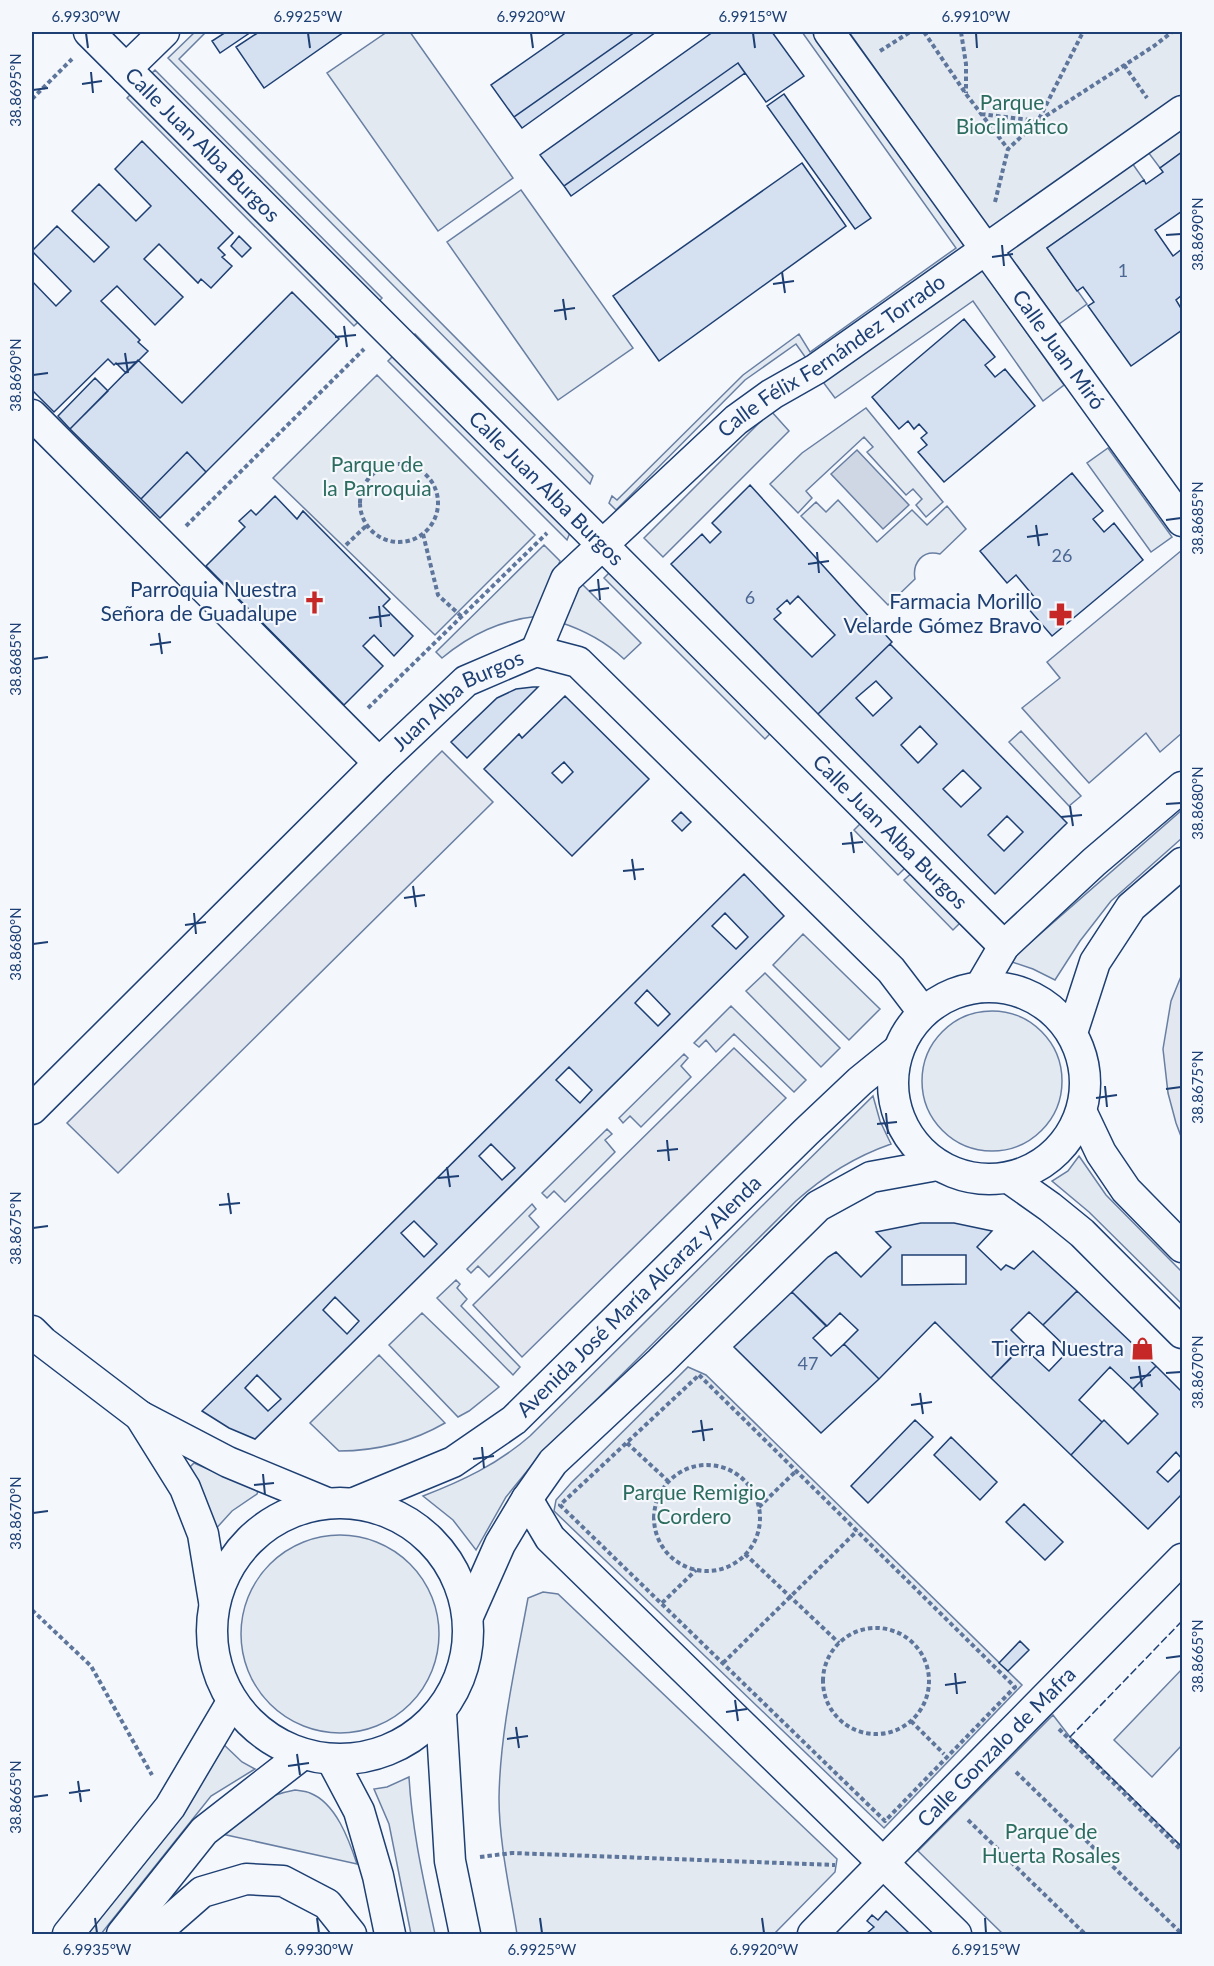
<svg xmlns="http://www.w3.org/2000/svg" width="1214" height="1966" font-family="Lato,sans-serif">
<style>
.green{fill:#e3e9f0;stroke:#687fa3;stroke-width:1.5}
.parking{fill:#e3e8f0;stroke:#687fa3;stroke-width:1.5}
.water{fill:#cfd7e4;stroke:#687fa3;stroke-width:1.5}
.building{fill:#d5e0f0;stroke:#1d3f73;stroke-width:1.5;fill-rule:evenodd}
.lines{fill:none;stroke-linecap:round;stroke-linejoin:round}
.street-casing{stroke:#1d3f73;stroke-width:33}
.path{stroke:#5e769c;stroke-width:4;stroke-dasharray:4.5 3;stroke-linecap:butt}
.street{stroke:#f4f7fb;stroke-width:30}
.fence{stroke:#1d3f73;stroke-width:1.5;stroke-dasharray:8 3;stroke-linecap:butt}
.ticks{fill:none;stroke:#1d3f73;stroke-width:2}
.labels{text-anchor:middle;stroke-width:4.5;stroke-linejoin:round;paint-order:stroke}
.number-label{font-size:18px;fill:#4b6792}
.park-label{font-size:21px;fill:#2c6c60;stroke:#f4f7fb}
.street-label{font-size:21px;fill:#1d3f73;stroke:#f4f7fb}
.poi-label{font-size:21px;fill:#1d3f73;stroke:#f4f7fb;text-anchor:end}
.neatline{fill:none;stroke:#1d3f73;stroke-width:2}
.ticks-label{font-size:15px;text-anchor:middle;fill:#1d3f73}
</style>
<rect width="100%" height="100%" fill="#f4f7fb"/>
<path class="green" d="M 195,32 L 206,32 L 179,59 L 593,476 L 590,484 L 168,58 Z
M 387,32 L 410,32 L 513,178 L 438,231 L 327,73 Z
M 802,32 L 813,32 L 966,248 L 808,361 L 796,344 L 745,380 L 616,510 L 609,503 L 612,496 L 617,500 L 743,375 L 799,334 L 810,352 L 956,248 Z
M 849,32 L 1182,32 L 1182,95 L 991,232 Z
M 155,70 L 382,298 L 354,326 L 127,98 Z
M 1182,127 L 1182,152 L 1160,168 L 1148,152 Z
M 1132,163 L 1144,180 L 1047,248 L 1087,304 L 1059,324 L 1007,252 Z
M 521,190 L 633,348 L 558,400 L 447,242 Z
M 981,268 L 1064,385 L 1043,401 L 973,301 L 835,398 L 823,382 Z
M 415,334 L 582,503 L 567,540 L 388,361 Z
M 377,375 L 535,535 L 435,635 L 273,478 Z
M 866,408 L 943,502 L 926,517 L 916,505 L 922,499 L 913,489 L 906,495 L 867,452 L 873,447 L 864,437 L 806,491 L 812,498 L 798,513 L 770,484 L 802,453 Z
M 771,411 L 789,431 L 663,557 L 644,538 Z
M 1108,448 L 1172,537 L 1151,552 L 1087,463 Z
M 838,500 L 877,542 L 912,510 L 927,525 L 947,506 L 966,529 L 940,554 C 923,549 912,563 915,579 L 888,605 L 801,516 L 816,502 L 826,512 Z
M 544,545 L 560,561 L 539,616 C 501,620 471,634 442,658 L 436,652 Z
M 630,552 L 790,713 L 765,739 L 604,578 Z
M 578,580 L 641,643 L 624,659 C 605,641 584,630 559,622 Z
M 1021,731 L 1081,796 L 1069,806 L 1009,742 Z
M 880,804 L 924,849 L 898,875 L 854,830 Z
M 1182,810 L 1182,838 L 1111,901 L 1080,941 L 1055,980 L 1033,969 L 1009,961 Z
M 931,855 L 979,904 L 953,930 L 904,880 Z
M 803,934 L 880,1009 L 849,1040 L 773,965 Z
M 765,973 L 840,1048 L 821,1067 L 746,991 Z
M 731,1006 L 806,1080 L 794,1092 L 734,1034 L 716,1052 L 706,1040 L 699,1047 L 694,1043 Z
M922 1081a70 70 0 1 1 140 0a70 70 0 1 1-140 0Z
M 684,1054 L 688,1058 L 681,1066 L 691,1077 L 641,1127 L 630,1116 L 623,1123 L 619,1118 Z
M 873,1096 L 880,1121 L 891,1144 C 854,1157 825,1175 796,1201 L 536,1460 L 506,1497 L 476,1550 L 453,1520 L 423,1496 C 462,1481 498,1464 530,1436 Z
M 607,1129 L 612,1134 L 605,1140 L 615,1152 L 565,1202 L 554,1191 L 547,1198 L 542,1193 Z
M 1079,1156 L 1106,1195 L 1182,1272 L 1182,1304 L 1089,1212 L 1052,1181 L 1068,1171 Z
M 532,1204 L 536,1209 L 529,1216 L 539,1227 L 489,1277 L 478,1266 L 471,1273 L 467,1269 Z
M 456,1280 L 460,1284 L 457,1288 L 467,1299 L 461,1306 L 520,1367 L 513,1375 L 437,1298 Z
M 422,1313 L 499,1387 L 469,1411 L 458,1417 L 389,1345 Z
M 379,1355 L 445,1423 C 412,1442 377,1451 339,1451 L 310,1423 Z
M 688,1367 L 706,1375 L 1022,1685 L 884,1828 L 554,1511 L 556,1500 L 571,1483 Z
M 194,1463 L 258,1491 L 257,1494 L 232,1511 L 212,1533 L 202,1491 L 190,1467 Z
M241 1634a99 99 0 1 1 198 0a99 99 0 1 1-198 0Z
M 543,1592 L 558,1594 L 837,1859 L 835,1872 L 774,1934 L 517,1934 C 510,1891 499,1842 499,1798 C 500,1731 516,1664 528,1598 Z
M 1182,1669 L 1182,1745 L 1152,1777 L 1114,1740 Z
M 1053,1715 L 1070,1737 L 1182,1847 L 1182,1934 L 1003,1934 L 918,1851 Z
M 220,1741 L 242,1762 L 255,1769 L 211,1796 L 101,1934 L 83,1934 Z
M 409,1777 C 412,1831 424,1882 435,1934 L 411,1934 L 389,1824 L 374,1789 L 387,1787 Z
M 295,1790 C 300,1791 306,1791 310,1793 C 336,1803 349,1840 357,1864 L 222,1834 C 249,1809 258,1797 295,1790 Z"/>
<path class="parking" d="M 1182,550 L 1182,733 L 1160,752 L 1146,733 L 1089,783 L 1022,708 L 1060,678 L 1047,662 Z
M 442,751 L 493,802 L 118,1173 L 67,1123 Z
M 1182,974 L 1182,1139 L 1176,1123 L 1168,1093 L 1163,1049 L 1171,1001 Z
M 734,1048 L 786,1098 L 522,1357 L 473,1305 Z"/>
<path class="water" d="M 857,450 L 909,505 L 883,529 L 831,474 Z"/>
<path class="building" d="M 226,32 L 251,32 L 220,53 L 212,41 Z
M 259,32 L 344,32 L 264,88 L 236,47 Z
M 567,32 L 635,32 L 514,117 L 491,85 Z
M 635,32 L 656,32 L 522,128 L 514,117 Z
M 713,32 L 772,32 L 804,76 L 766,102 L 738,63 L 564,186 L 540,155 Z
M 738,63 L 745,73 L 571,196 L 564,186 Z
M 784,94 L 871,218 L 855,229 L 767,106 Z
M 142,141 L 233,233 L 218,248 L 225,255 L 222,257 L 232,266 L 211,288 L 201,279 L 198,283 L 159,244 L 144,259 L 183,297 L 155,325 L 117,286 L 101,301 L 140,340 L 138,342 L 148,351 L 126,373 L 116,363 L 114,365 L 108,359 L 54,412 L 32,390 L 32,281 L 56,306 L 71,291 L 32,251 L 57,226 L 94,262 L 109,247 L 72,211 L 99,184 L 136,221 L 151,206 L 115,169 Z
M 1182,152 L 1182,211 L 1155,230 L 1173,256 L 1182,249 L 1182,295 L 1176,300 L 1182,310 L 1182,330 L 1131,366 L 1088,306 L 1094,302 L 1083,287 L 1077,291 L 1047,248 L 1144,180 L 1146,184 L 1163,172 L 1160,168 Z
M 802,163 L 846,226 L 659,361 L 613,296 Z
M 239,236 L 251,248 L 242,257 L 231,246 Z
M 292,292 L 339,339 L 206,472 L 187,452 L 141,499 L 70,429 L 138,360 L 182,403 Z
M 964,319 L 995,357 L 985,365 L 995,377 L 1005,369 L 1035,406 L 944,482 L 918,452 L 927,445 L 921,438 L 927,433 L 919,424 L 914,429 L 908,421 L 899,429 L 872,397 Z
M 95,378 L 108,391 L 70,429 L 58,416 Z
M 187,452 L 206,472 L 160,518 L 141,499 Z
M 1072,473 L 1103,511 L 1093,519 L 1104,532 L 1114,523 L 1143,560 L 1052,636 L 1026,606 L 1036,599 L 1016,575 L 1007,583 L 980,551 Z
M 750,485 L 892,642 L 818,714 L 671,564 L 702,534 L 710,543 L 721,532 L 712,523 ZM 798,596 L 835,635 L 812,657 L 774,619 L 781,613 L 777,609 L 787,600 L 790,604 Z
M 275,496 L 297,519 L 303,511 L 390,599 L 383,606 L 413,636 L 394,656 L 374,635 L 363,646 L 383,666 L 344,705 L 206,566 L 245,527 L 239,521 L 251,510 L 256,515 Z
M 890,644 L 1067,823 L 995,894 L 818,714 ZM 876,681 L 892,698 L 873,716 L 856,698 ZM 920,726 L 937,744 L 918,763 L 901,745 ZM 963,770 L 981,788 L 961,807 L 943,789 ZM 1007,816 L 1023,832 L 1004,851 L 988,835 Z
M 533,687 L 538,687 L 467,758 L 451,742 L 497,698 L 516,689 Z
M 565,696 L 649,779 L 572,856 L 484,769 L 519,734 L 522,738 ZM 564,762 L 573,772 L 562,783 L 552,773 Z
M 681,812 L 691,822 L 682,831 L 672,821 Z
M 744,874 L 784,916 L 255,1439 L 229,1428 L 202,1411 ZM 725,913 L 748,937 L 736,949 L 712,926 ZM 647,990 L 670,1014 L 658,1026 L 635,1003 ZM 569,1067 L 592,1090 L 580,1103 L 556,1080 ZM 491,1144 L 515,1168 L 502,1180 L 479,1156 ZM 414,1221 L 437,1244 L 424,1257 L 401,1233 ZM 335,1297 L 359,1321 L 347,1334 L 323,1310 ZM 257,1375 L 281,1399 L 268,1411 L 245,1388 Z
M 921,1223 L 954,1223 L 992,1231 L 977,1247 L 1001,1270 L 1006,1265 L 1014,1269 L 1033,1251 L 1077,1291 L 1043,1325 L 1029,1312 L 1011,1330 L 1025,1344 L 991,1378 L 935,1322 L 879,1379 L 844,1344 L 858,1330 L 840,1313 L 827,1326 L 792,1292 L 828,1257 L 836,1252 L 861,1277 L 891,1247 L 876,1232 ZM 902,1255 L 966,1255 L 966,1284 L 902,1285 Z
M 1077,1291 L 1156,1366 L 1133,1389 L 1110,1367 L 1079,1400 L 1102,1422 L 1071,1455 L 991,1378 L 1022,1346 L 1049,1371 L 1069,1350 L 1043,1325 Z
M 792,1292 L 826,1326 L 813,1338 L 831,1356 L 844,1344 L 879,1379 L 821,1433 L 734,1347 Z
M 1156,1366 L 1182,1392 L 1182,1459 L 1176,1452 L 1157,1472 L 1168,1482 L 1182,1468 L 1182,1494 L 1148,1529 L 1071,1455 L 1104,1420 L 1128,1444 L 1158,1414 L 1133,1389 Z
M 915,1420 L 933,1437 L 868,1503 L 851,1486 Z
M 951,1437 L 997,1482 L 980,1500 L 934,1455 Z
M 1024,1504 L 1063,1542 L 1045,1560 L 1006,1522 Z
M 1020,1641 L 1029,1650 L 1008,1671 L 999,1663 Z
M 886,1911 L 910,1934 L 866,1934 L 874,1927 L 867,1921 L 872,1915 L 878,1920 Z"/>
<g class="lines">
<defs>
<g id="street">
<path id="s1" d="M 89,32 L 1004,946"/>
<path id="s2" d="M 829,32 L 1182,521"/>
<path d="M 126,69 L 164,32"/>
<path d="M 32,415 L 379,763"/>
<path id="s3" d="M 536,651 L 566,579 L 736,420 L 772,394 L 816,369 L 1182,111"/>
<circle cx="989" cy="1083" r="96"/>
<path d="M 980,987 L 1004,946 L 1094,862 L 1182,787"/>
<path d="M 1072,1033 L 1095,962 L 1131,907 L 1182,863"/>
<path id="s4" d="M 32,1109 L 379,763 L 466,681 L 536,651 L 578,662 L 891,970 L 923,1012"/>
<path d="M 1082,1113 L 1101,1153 L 1126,1190 L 1182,1247"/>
<path d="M 1009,1178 L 1050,1207 L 1082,1233 L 1182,1333"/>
<path d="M 32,1331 L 43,1342 L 140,1416 L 228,1462 L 327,1503"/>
<path d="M 140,1416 L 185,1488 L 203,1534 L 214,1601"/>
<path d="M 527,1499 L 550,1538 L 956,1934"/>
<circle cx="340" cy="1631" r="128"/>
<path id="s5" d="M 354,1503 L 453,1462 L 514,1420 L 806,1132 L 860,1081 L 897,1051"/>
<path d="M 469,1614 L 500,1544 L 527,1499 L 553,1462 L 660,1362 L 818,1206 L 871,1177 L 937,1165"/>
<path d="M 441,1713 L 450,1861 L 465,1934"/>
<path d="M 332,1760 L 359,1811 L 378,1876 L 390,1934"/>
<path d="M 68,1934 L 170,1807 L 232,1702"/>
<path d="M 122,1934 L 204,1831 L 303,1754"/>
<path d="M 154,1934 L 202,1892 L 246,1879 L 283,1881 L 327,1904 L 351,1934"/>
<path id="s6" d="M 813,1934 L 1182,1559"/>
</g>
</defs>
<use href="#street" class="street-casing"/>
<path class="path" d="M 924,32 L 966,94 L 1008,149
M 961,32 L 966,64 L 966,93
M 880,51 L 910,32
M 1124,65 L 1147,98
M 32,99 L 72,59
M 981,114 L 1038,121 L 1083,32
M 995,202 L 1008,149 L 1038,121 L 1154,46 L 1172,32
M360 503a39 39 0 1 1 78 0a39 39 0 1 1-78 0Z
M 186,526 L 364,349
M 423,534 L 438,595 L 462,617
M 346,545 L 367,525
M 368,708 L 547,533
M 699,1375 L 1015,1687 L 885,1821 L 560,1505 Z
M 627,1443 L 668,1481
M654 1518a53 53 0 1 1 106 0a53 53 0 1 1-106 0Z
M 759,1507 L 796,1471
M 745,1554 L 839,1643
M 662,1603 L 696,1570
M 32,1610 L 91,1666 L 152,1775
M823 1681a53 53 0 1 1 106 0a53 53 0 1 1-106 0Z
M 723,1663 L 857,1531
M 911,1721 L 944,1754
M 1059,1729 L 1182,1851
M 1016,1772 L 1182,1934
M 968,1820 L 1085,1934
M 480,1857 L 512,1853 L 835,1865"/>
<use href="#street" class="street"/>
<path class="fence" d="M 1182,1621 L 1070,1737 L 1182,1847"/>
</g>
<path class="ticks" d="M 86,33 L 88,48M 308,33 L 310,48M 531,33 L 533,48M 753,33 L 755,48M 976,33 L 977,48M 91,72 L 93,93M 82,84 L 102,81M 33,90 L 48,88M 1166,235 L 1181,234M 1002,245 L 1004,266M 992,257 L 1013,254M 782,272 L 785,293M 773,284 L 794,281M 563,299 L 566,320M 554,311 L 575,308M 344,326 L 347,347M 335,337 L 356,335M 125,353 L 128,373M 116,364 L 137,362M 33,375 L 48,373M 1166,520 L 1181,518M 1036,525 L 1039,546M 1027,537 L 1048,534M 817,552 L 819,573M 808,564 L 829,561M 598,579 L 600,600M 589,591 L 609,588M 379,606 L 381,627M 369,618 L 390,615M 159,633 L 162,654M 150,645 L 171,642M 33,659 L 48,657M 1166,804 L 1181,803M 1070,806 L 1073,826M 1061,817 L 1082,815M 851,832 L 854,853M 842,844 L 863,842M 632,859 L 635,880M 623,871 L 644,869M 413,886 L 416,907M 404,898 L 425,895M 194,913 L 196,934M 185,925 L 206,922M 33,944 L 48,942M 1105,1086 L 1107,1107M 1166,1089 L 1181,1087M 1096,1098 L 1117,1095M 886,1113 L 888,1134M 877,1124 L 897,1122M 667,1140 L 669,1161M 657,1151 L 678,1149M 447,1167 L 450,1187M 438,1178 L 459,1176M 228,1193 L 231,1214M 219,1205 L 240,1203M 33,1228 L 48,1226M 1139,1366 L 1142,1387M 1166,1373 L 1181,1372M 1130,1378 L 1151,1375M 920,1393 L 923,1414M 911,1405 L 932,1402M 701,1420 L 704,1441M 692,1432 L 713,1429M 482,1447 L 484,1468M 473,1459 L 494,1456M 263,1474 L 265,1495M 254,1485 L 274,1483M 33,1513 L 48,1511M 1166,1658 L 1181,1656M 955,1673 L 957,1694M 945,1685 L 966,1682M 735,1700 L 738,1721M 726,1712 L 747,1709M 516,1727 L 519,1748M 507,1739 L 528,1736M 297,1754 L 300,1775M 288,1766 L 309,1763M 78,1781 L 81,1802M 69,1793 L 90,1790M 33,1797 L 48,1795M 95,1918 L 97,1933M 317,1918 L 319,1933M 540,1918 L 542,1933M 762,1918 L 764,1933M 985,1918 L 986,1933"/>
<defs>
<symbol id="church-bare" viewBox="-9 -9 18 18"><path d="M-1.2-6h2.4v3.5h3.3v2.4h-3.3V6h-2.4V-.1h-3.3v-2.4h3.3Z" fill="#c62828" stroke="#f4f7fb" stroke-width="2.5" paint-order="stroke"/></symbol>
<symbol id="pharmacy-bare" viewBox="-9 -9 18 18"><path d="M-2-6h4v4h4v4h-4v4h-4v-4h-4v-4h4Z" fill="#c62828" stroke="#f4f7fb" stroke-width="2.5" paint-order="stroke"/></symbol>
<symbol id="shop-bare" viewBox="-9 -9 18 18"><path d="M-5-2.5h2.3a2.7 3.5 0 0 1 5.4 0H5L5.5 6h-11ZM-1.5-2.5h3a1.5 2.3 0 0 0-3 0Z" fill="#c62828" stroke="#f4f7fb" stroke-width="2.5" paint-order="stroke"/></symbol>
</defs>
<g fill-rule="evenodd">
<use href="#church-bare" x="298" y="586" width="33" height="33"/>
<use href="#pharmacy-bare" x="1044" y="598" width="33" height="33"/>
<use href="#shop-bare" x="1126" y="1332" width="33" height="33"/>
</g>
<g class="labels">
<g class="number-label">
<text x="1123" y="277">1</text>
<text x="1062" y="562">26</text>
<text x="750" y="604">6</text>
<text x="808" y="1370">47</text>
</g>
<g class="park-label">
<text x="1012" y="110">Parque<tspan x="1012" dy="24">Bioclimático</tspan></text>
<text x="377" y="472">Parque de<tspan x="377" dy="24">la Parroquia</tspan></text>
<text x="694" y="1500">Parque Remigio<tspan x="694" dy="24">Cordero</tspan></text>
<text x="1051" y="1839">Parque de<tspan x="1051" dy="24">Huerta Rosales</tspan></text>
</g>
<g class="street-label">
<text dy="7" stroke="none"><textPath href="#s1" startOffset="160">Calle Juan Alba Burgos</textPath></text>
<text dy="7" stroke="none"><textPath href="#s2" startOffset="392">Calle Juan Miró</textPath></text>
<text dy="7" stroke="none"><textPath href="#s3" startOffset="426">Calle Félix Fernández Torrado</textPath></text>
<text dy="7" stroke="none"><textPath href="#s1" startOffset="646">Calle Juan Alba Burgos</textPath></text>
<text dy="7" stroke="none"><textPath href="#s4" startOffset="592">Juan Alba Burgos</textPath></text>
<text dy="7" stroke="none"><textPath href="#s1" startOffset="1132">Calle Juan Alba Burgos</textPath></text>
<text dy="7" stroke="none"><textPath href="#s5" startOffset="357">Avenida José María Alcaraz y Alenda</textPath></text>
<text dy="7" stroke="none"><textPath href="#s6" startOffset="262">Calle Gonzalo de Mafra</textPath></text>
</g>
<g class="poi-label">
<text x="297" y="597">Parroquia Nuestra<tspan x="297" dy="24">Señora de Guadalupe</tspan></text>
<text x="1042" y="609">Farmacia Morillo<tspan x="1042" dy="24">Velarde Gómez Bravo</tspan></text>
<text x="1124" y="1356">Tierra Nuestra</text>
</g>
</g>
<rect width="1214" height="1966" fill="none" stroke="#f4f7fb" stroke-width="66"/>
<rect x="33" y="33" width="1148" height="1900" class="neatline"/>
<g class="ticks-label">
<text x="86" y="22">6.9930°W</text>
<text x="308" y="22">6.9925°W</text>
<text x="531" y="22">6.9920°W</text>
<text x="753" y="22">6.9915°W</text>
<text x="976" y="22">6.9910°W</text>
<text transform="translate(16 90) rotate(-90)" y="5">38.8695°N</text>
<text transform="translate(1198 234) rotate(-90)" y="5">38.8690°N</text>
<text transform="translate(16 375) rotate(-90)" y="5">38.8690°N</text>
<text transform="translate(1198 518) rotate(-90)" y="5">38.8685°N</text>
<text transform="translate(16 659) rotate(-90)" y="5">38.8685°N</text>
<text transform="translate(1198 803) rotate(-90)" y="5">38.8680°N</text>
<text transform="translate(16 944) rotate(-90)" y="5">38.8680°N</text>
<text transform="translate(1198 1087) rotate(-90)" y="5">38.8675°N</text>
<text transform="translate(16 1228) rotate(-90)" y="5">38.8675°N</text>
<text transform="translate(1198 1372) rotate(-90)" y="5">38.8670°N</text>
<text transform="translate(16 1513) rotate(-90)" y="5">38.8670°N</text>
<text transform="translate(1198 1656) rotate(-90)" y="5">38.8665°N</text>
<text transform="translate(16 1797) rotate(-90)" y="5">38.8665°N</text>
<text x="97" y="1955">6.9935°W</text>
<text x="319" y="1955">6.9930°W</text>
<text x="542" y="1955">6.9925°W</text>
<text x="764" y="1955">6.9920°W</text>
<text x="986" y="1955">6.9915°W</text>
</g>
</svg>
